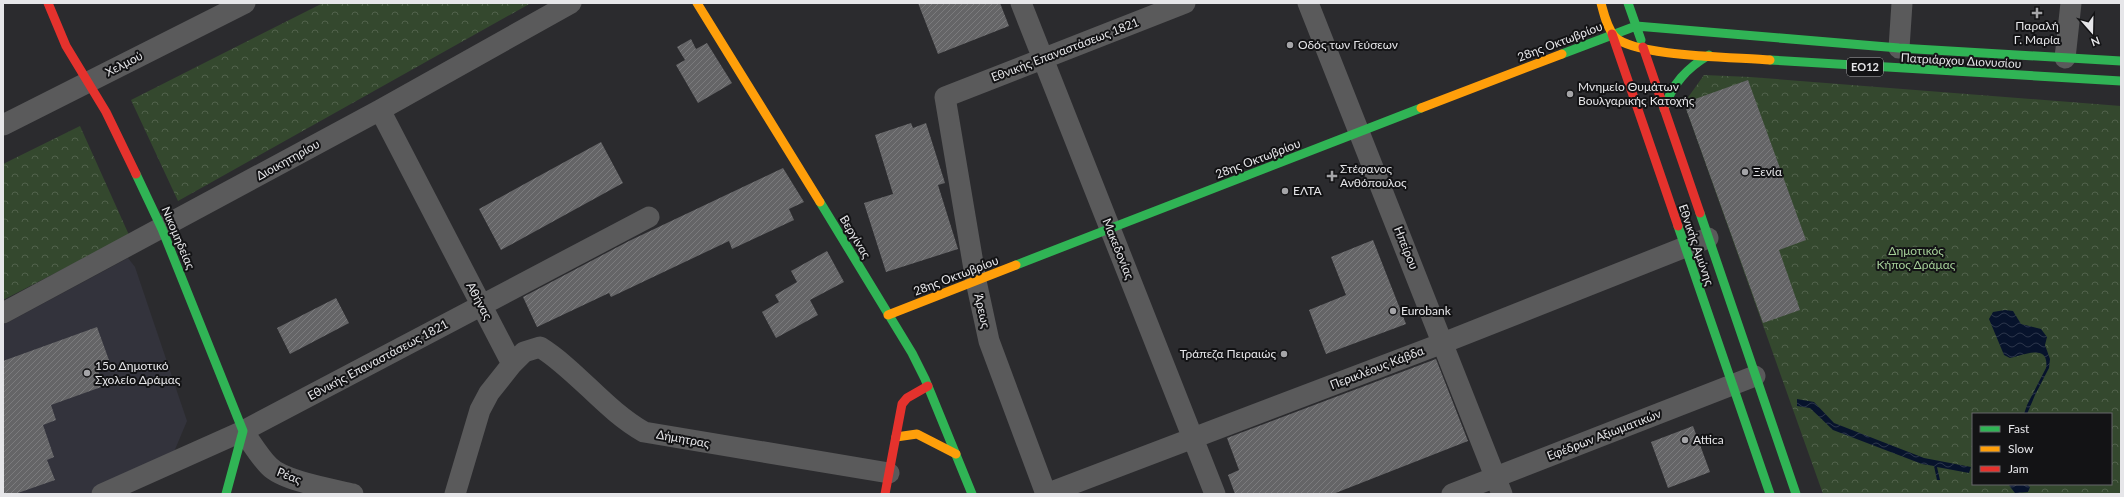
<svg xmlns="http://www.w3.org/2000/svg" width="2124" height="497" font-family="Lato,sans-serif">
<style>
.built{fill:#33333c}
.park{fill:url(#park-crowns);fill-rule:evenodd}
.water{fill:url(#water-waves)}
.building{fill:url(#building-hatch)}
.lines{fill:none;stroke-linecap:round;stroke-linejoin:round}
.street{stroke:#5a5a5b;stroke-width:21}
.fast{stroke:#30b455;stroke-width:9}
.slow{stroke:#ff9f0a;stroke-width:9}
.jam{stroke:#e5322d;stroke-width:9}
.poi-dot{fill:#a5a5a8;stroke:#131315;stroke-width:1.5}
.labels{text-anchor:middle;stroke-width:4;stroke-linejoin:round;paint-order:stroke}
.shield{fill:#131315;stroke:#a7a7a9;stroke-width:1}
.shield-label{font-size:11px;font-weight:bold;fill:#e6e6e9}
.poi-label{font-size:12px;fill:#e6e6e9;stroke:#131315;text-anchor:start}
.street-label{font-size:12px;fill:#e6e6e9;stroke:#131315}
.park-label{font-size:12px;fill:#a5cf98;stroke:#131315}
</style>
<defs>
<pattern id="park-crowns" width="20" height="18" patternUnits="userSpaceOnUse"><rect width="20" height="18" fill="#34482e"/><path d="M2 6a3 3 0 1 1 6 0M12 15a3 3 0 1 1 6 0" fill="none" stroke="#51624c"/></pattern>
<pattern id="water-waves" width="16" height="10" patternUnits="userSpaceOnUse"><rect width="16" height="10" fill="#07132c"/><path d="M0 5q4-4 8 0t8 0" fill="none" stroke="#2b354b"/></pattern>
<pattern id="building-hatch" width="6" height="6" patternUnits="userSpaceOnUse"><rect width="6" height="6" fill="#656567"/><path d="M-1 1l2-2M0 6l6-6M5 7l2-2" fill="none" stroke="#7b7b7d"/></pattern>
</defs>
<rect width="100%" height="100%" fill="#2b2b2e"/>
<path class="built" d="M 128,258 L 135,267 L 187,421 L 171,459 L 88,494 L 3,494 L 3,325 Z"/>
<path class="park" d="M 323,3 L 531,3 L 178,201 L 131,100 Z
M 1704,75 L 1750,77 L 2121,106 L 2121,494 L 1823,494 L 1684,103 ZM 1973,414 L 2111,414 L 2111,484 L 1973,484 Z
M 80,126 L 129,235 L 3,300 L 3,164 Z"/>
<path class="water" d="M 2005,310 L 2013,311 L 2021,324 L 2041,329 L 2047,337 L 2045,345 L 2050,359 L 2049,368 L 2035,395 L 2027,414 L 2024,414 L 2027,405 L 2046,368 C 2050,342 2021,356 2010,358 L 2004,355 L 1989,319 L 1993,312 Z
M 1797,399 L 1814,402 L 1834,423 L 1924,458 L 1971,467 L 1969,473 L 1937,467 L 1940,480 L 1937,480 L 1934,466 L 1922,464 L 1833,430 L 1810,408 L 1797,406 Z
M 2008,484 L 2027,484 L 2030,487 L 2028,492 L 2015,493 Z"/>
<path class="building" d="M 918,3 L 1000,3 L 1009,26 L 938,54 Z
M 691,39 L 696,49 L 707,43 L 732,83 L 698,103 L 676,65 L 685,60 L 677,47 Z
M 1748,80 L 1806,240 L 1779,250 L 1800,310 L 1763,323 L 1684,103 Z
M 911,123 L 913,128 L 926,123 L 945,183 L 938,185 L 958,249 L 886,272 L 864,203 L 893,194 L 875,135 Z
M 601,142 L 623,183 L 501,250 L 479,209 Z
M 783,168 L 804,202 L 789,209 L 794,220 L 732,249 L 729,241 L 611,297 L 609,293 L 537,327 L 523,297 L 629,241 Z
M 1373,240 L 1406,324 L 1326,354 L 1309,310 L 1346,295 L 1331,257 Z
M 827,251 L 844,282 L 810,300 L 818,315 L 776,338 L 762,312 L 779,302 L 775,295 L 797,282 L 791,271 Z
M 336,298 L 349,323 L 290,354 L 277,328 Z
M 97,327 L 110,363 L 97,368 L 104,386 L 51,405 L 56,420 L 43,425 L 54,457 L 47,460 L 55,480 L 15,494 L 3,494 L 3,361 Z
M 1436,359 L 1468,441 L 1333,494 L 1235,494 L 1228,475 L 1239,470 L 1227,438 Z
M 1693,426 L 1710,472 L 1668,488 L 1651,442 Z"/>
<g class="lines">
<path class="street" d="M 1021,3 L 1215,494
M 1308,3 L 1502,494
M 1899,48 L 1902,3
M 2065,58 L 2071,3
M 380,110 L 512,364 L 489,393 L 480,410 L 455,494
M 3,125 L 245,3
M 3,313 L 380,110 L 571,3
M 512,364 L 524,352 L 540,347 C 578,371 605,410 644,432 L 889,473
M 243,431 C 251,442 259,456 269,466 C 283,481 332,489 353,494
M 102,494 L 243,431 L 649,217
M 1046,494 L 1443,343 L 1708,238
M 1046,494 L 989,341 L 976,281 L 945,97 L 1185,3
M 1452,494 L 1755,376"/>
<path class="fast" d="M 1628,3 L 1641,40
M 1636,26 L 1899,48 L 2121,61
M 1562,54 L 1636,26
M 1770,60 L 2121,81
M 1664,109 C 1672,84 1687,68 1709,55
M 136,174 L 162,229 L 243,431 L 226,494
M 820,202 L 912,353 L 925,379 L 972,494
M 1700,213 L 1796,494
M 1678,226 L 1770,494
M 1016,265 L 1421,108"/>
<path class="slow" d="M 697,3 L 820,202
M 1601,3 C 1604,14 1607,28 1615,37 C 1635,57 1739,57 1770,60
M 1421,108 L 1562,54
M 888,315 L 1016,265
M 896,437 L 917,434 L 956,454"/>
<path class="jam" d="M 48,3 L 66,46 L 106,112 L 136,174
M 1612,34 L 1678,226
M 1643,47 L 1700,213
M 885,494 L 902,404 L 907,398 L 928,386"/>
</g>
<g class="poi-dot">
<path d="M2035 7h4v4h4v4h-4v4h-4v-4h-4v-4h4z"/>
<circle cx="1290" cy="45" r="4"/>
<circle cx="1570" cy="94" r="4"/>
<circle cx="1745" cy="172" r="4"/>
<path d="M1330 170h4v4h4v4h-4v4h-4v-4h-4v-4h4z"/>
<circle cx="1285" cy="191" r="4"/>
<circle cx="1393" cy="311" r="4"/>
<circle cx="1284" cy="354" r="4"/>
<circle cx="87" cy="373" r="4"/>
<circle cx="1685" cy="440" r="4"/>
</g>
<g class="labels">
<rect class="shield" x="1847" y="58" width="36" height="18" rx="3"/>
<g class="shield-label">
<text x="1865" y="71">ΕΟ12</text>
</g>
<g class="poi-label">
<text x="2037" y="30" text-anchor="middle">Παραλή<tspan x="2037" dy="14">Γ. Μαρία</tspan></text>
<text x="1298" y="49">Οδός των Γεύσεων</text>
<text x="1578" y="91">Μνημείο Θυμάτων<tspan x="1578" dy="14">Βουλγαρικής Κατοχής</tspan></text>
<text x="1340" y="173">Στέφανος<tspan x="1340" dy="14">Ανθόπουλος</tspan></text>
<text x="1753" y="176">Ξενία</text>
<text x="1293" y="195">ΕΛΤΑ</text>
<text x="1401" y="315">Eurobank</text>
<text x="1276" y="358" text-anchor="end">Τράπεζα Πειραιώς</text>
<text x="95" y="370">15ο Δημοτικό<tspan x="95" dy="14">Σχολείο Δράμας</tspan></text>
<text x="1693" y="444">Attica</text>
</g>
<g class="street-label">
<text transform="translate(1560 42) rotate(-21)" y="4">28ης Οκτωβρίου</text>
<text transform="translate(1065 50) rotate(-21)" y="4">Εθνικής Επαναστάσεως 1821</text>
<text transform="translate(1961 61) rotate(3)" y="4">Πατριάρχου Διονυσίου</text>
<text transform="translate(124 64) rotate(-27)" y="4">Χελμού</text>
<text transform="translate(1258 159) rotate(-21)" y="4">28ης Οκτωβρίου</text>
<text transform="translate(288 160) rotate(-29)" y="4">Διοικητηρίου</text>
<text transform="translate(855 237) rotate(59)" y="4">Βεργίνας</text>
<text transform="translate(178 238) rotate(67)" y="4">Νικομηδείας</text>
<text transform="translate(1696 245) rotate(71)" y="4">Εθνικής Αμύνης</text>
<text transform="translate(1406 248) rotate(68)" y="4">Ηπείρου</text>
<text transform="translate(1118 249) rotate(68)" y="4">Μακεδονίας</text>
<text transform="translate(956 276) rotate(-21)" y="4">28ης Οκτωβρίου</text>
<text transform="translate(479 301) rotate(62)" y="4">Αθήνας</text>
<text transform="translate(982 311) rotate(77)" y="4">Άρεως</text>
<text transform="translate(378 360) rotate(-28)" y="4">Εθνικής Επαναστάσεως 1821</text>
<text transform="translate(1377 368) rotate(-21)" y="4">Περικλέους Κάβδα</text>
<text transform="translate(1604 435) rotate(-21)" y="4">Εφέδρων Αξιωματικών</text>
<text transform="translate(683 439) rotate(10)" y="4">Δήμητρας</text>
<text transform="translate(289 476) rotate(21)" y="4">Ρέας</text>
</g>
<g class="park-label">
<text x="1916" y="255">Δημοτικός<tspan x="1916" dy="14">Κήπος Δράμας</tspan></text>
</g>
</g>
<rect width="2124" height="497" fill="none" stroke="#e6e6e9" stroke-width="8"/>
<rect x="1972" y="413" width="140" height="72" fill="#131315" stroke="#67676a"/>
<rect x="1980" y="426" width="20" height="6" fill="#30b455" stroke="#67676a"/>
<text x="2008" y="433" font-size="12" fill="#e6e6e9">Fast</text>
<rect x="1980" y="446" width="20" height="6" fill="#ff9f0a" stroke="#67676a"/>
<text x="2008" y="453" font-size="12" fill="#e6e6e9">Slow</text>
<rect x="1980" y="466" width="20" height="6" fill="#e5322d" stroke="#67676a"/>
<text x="2008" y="473" font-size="12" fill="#e6e6e9">Jam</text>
<g transform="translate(2092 32) rotate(160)" stroke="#131315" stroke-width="3" paint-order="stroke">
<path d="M0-3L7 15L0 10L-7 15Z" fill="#e6e6e9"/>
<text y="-6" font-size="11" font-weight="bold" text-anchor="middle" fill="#e6e6e9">N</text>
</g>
</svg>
